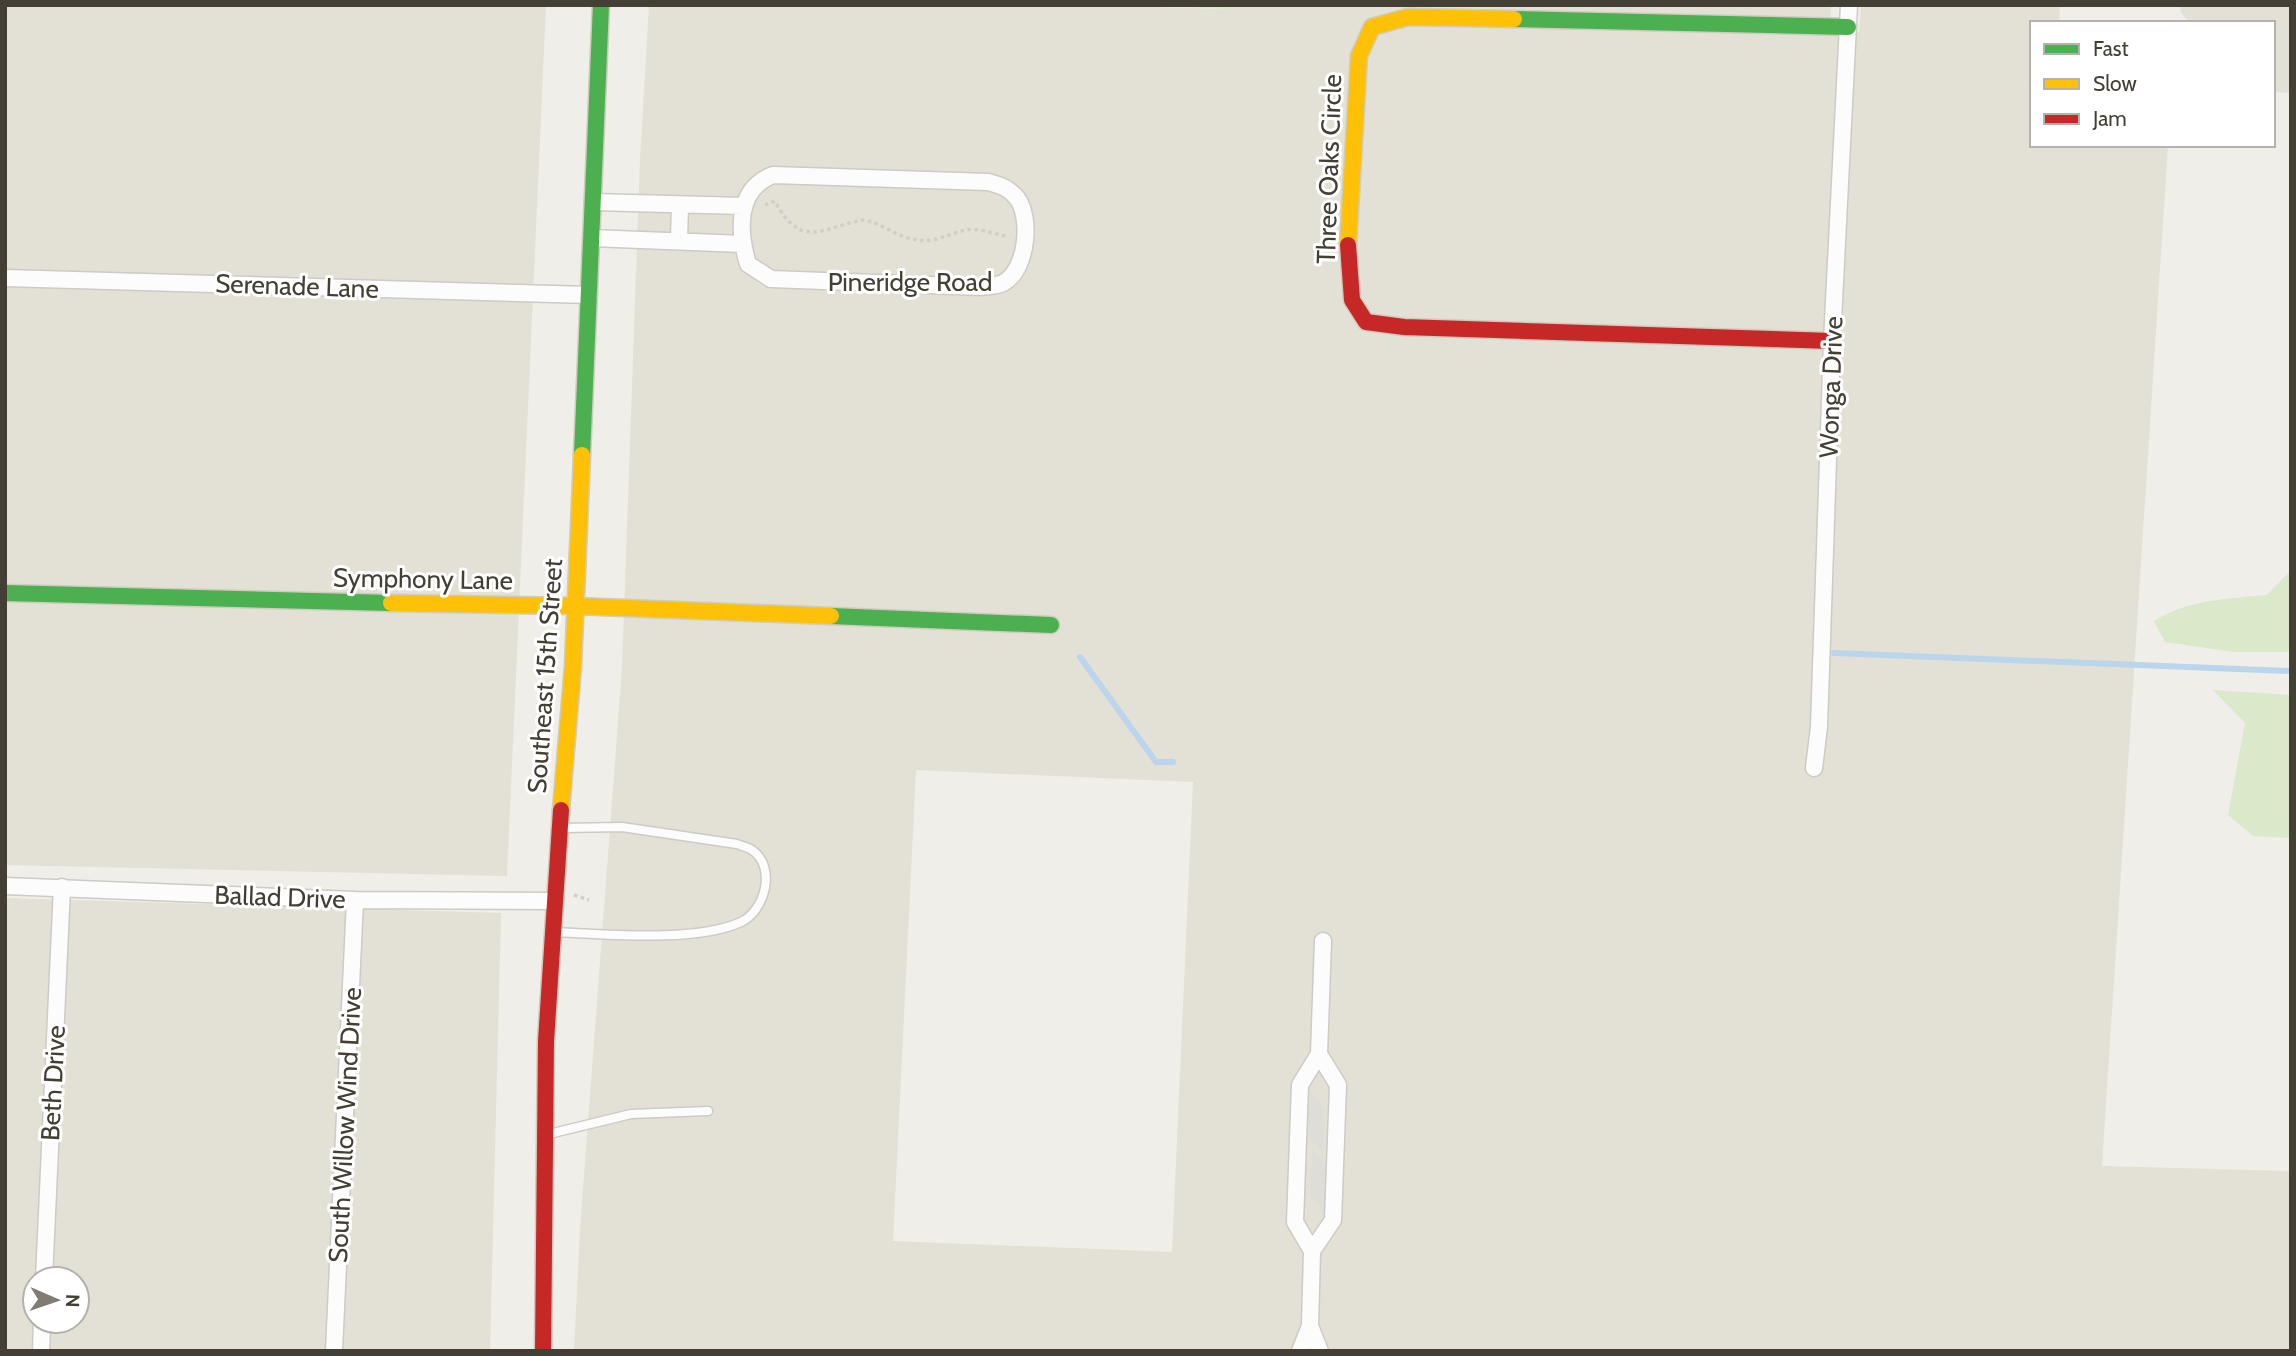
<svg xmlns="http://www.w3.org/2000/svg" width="2296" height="1356" font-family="Cabin,sans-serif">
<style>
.residential{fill:#e3e0d5;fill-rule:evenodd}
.green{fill:#dae9c9}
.parking{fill:#deddd8}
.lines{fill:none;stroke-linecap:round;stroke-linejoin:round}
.stream{stroke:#bad5ec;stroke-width:6}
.lane-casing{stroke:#cdcbc6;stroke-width:11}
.street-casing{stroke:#cdcbc6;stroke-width:19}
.fast-casing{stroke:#cecbbf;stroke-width:19}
.slow-casing{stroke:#cecbbf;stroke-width:19}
.jam-casing{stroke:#cecbbf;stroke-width:19}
.path{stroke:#d0ceca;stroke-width:3.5;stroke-dasharray:3.5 3.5;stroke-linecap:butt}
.lane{stroke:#fdfcfc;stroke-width:8}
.street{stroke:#fdfcfc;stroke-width:16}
.fast{stroke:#4caf50;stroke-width:16}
.slow{stroke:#ffc107;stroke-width:16}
.jam{stroke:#c62828;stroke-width:16}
.labels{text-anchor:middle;stroke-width:6;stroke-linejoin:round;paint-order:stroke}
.street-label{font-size:26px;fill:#443f35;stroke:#fff}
</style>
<rect width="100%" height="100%" fill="#efeee8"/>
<path class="residential" d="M 5,5 L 546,5 L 507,876 L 5,865 Z
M 649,5 L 1088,5 L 1224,9 L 1225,5 L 1831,5 L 1830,33 L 1859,32 L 1861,5 L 2060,5 L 2059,23 L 2032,23 L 2032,145 L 2168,145 L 2102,1166 L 2291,1171 L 2291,1351 L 574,1351 L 580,1229 L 622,668 L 640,160 ZM 916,770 L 1193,782 L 1172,1252 L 893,1241 Z
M 2180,5 L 2291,5 L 2291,93 L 2273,92 L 2273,23 L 2190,23 L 2181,13 Z
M 5,898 L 501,913 L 490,1351 L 5,1351 ZM 35,1279 L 77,1279 L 77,1321 L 35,1321 Z"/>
<path class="green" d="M 1121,5 L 1225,5 L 1225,9 Z
M 2291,570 L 2291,652 L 2234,652 L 2165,642 L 2154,621 C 2189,599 2227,599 2267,595 Z
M 2213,690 L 2291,695 L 2291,838 L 2253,836 L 2228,815 L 2245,723 Z"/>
<path class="parking" d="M 1310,1090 L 1324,1109 L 1323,1153 L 1308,1136 Z
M 1312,1149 L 1326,1167 L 1325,1212 L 1310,1194 Z"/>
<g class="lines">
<path class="stream" d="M 1834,653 L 2291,671
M 1080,657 L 1156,762 L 1173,762"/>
<defs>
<path id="lane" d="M 553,932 C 604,934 695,943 741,922 C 765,911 777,867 752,850 C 748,847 741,846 737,844 L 622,827 L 563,828
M 549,1134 L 631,1114 L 708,1111"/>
<path id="street" d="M 773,175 L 988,182 C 1000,185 1009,188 1017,198 C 1032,218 1027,271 1003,283 C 997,286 987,286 981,287 L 771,279 L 748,264 C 738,231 736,189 773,175 Z
M 593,202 L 744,206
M 591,238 L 743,244
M 679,240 L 680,205
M 5,278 L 589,295
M 1814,768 L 1819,727 L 1832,341 L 1849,5
M 5,886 L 355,900 L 554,901
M 1312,1251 L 1333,1220 L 1338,1085 L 1319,1054
M 44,1279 L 62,887
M 1310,1326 L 1320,1351
M 41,1351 L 42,1321
M 334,1351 L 355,900
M 1300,1351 L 1310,1326 L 1312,1251 L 1295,1222 L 1300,1085 L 1319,1054 L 1323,941"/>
<path id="fast" d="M 1514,19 L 1848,27
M 582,455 L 601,5
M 5,593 L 391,603
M 831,616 L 1051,625"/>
<path id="slow" d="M 1348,245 L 1359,56 L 1372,27 L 1408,17 L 1514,19
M 391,603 L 575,606 L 831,616
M 561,810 L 573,666 L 582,455"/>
<path id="jam" d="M 1348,245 L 1352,300 L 1366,322 L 1404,327 L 1832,341
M 543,1351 L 546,1041 L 561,810"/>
</defs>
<use href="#lane" class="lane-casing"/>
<use href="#street" class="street-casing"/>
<use href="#fast" class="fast-casing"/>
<use href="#slow" class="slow-casing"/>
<use href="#jam" class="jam-casing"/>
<path class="path" d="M 765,205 L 775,201 C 801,251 823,227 863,220 C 881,222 897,238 918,240 C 936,243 949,233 966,230 C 980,227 994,235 1008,236
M 574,895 L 589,900"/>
<use href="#lane" class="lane"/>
<use href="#street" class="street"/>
<use href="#fast" class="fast"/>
<use href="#slow" class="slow"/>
<use href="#jam" class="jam"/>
</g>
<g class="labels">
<g class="street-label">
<text transform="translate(1329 169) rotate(-88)" y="9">Three Oaks Circle</text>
<text x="910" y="291">Pineridge Road</text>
<text transform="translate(297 286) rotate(2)" y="9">Serenade Lane</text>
<text transform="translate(1831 387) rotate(-88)" y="9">Wonga Drive</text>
<text transform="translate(423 579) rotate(1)" y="9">Symphony Lane</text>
<text transform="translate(545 676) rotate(-86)" y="9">Southeast 15th Street</text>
<text transform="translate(280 897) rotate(2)" y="9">Ballad Drive</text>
<text transform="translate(53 1083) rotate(-87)" y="9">Beth Drive</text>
<text transform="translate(345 1125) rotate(-87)" y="9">South Willow Wind Drive</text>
</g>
</g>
<rect width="2296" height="1356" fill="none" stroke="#443f35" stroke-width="14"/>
<rect x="2030" y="21" width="245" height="126" fill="#ffffff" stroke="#b4b2ae" stroke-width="2"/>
<rect x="2044" y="44" width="35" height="10" fill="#4caf50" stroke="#b4b2ae" stroke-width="2"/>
<text x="2093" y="56" font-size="21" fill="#443f35">Fast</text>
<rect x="2044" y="79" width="35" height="10" fill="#ffc107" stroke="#b4b2ae" stroke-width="2"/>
<text x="2093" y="91" font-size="21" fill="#443f35">Slow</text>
<rect x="2044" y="114" width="35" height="10" fill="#c62828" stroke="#b4b2ae" stroke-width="2"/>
<text x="2093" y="126" font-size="21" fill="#443f35">Jam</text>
<g transform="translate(56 1300) rotate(92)"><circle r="33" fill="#ffffff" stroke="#b4b2ae" stroke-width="2"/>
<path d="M0-5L12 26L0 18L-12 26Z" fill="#807c74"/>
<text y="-10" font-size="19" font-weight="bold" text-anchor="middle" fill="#443f35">N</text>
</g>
</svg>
